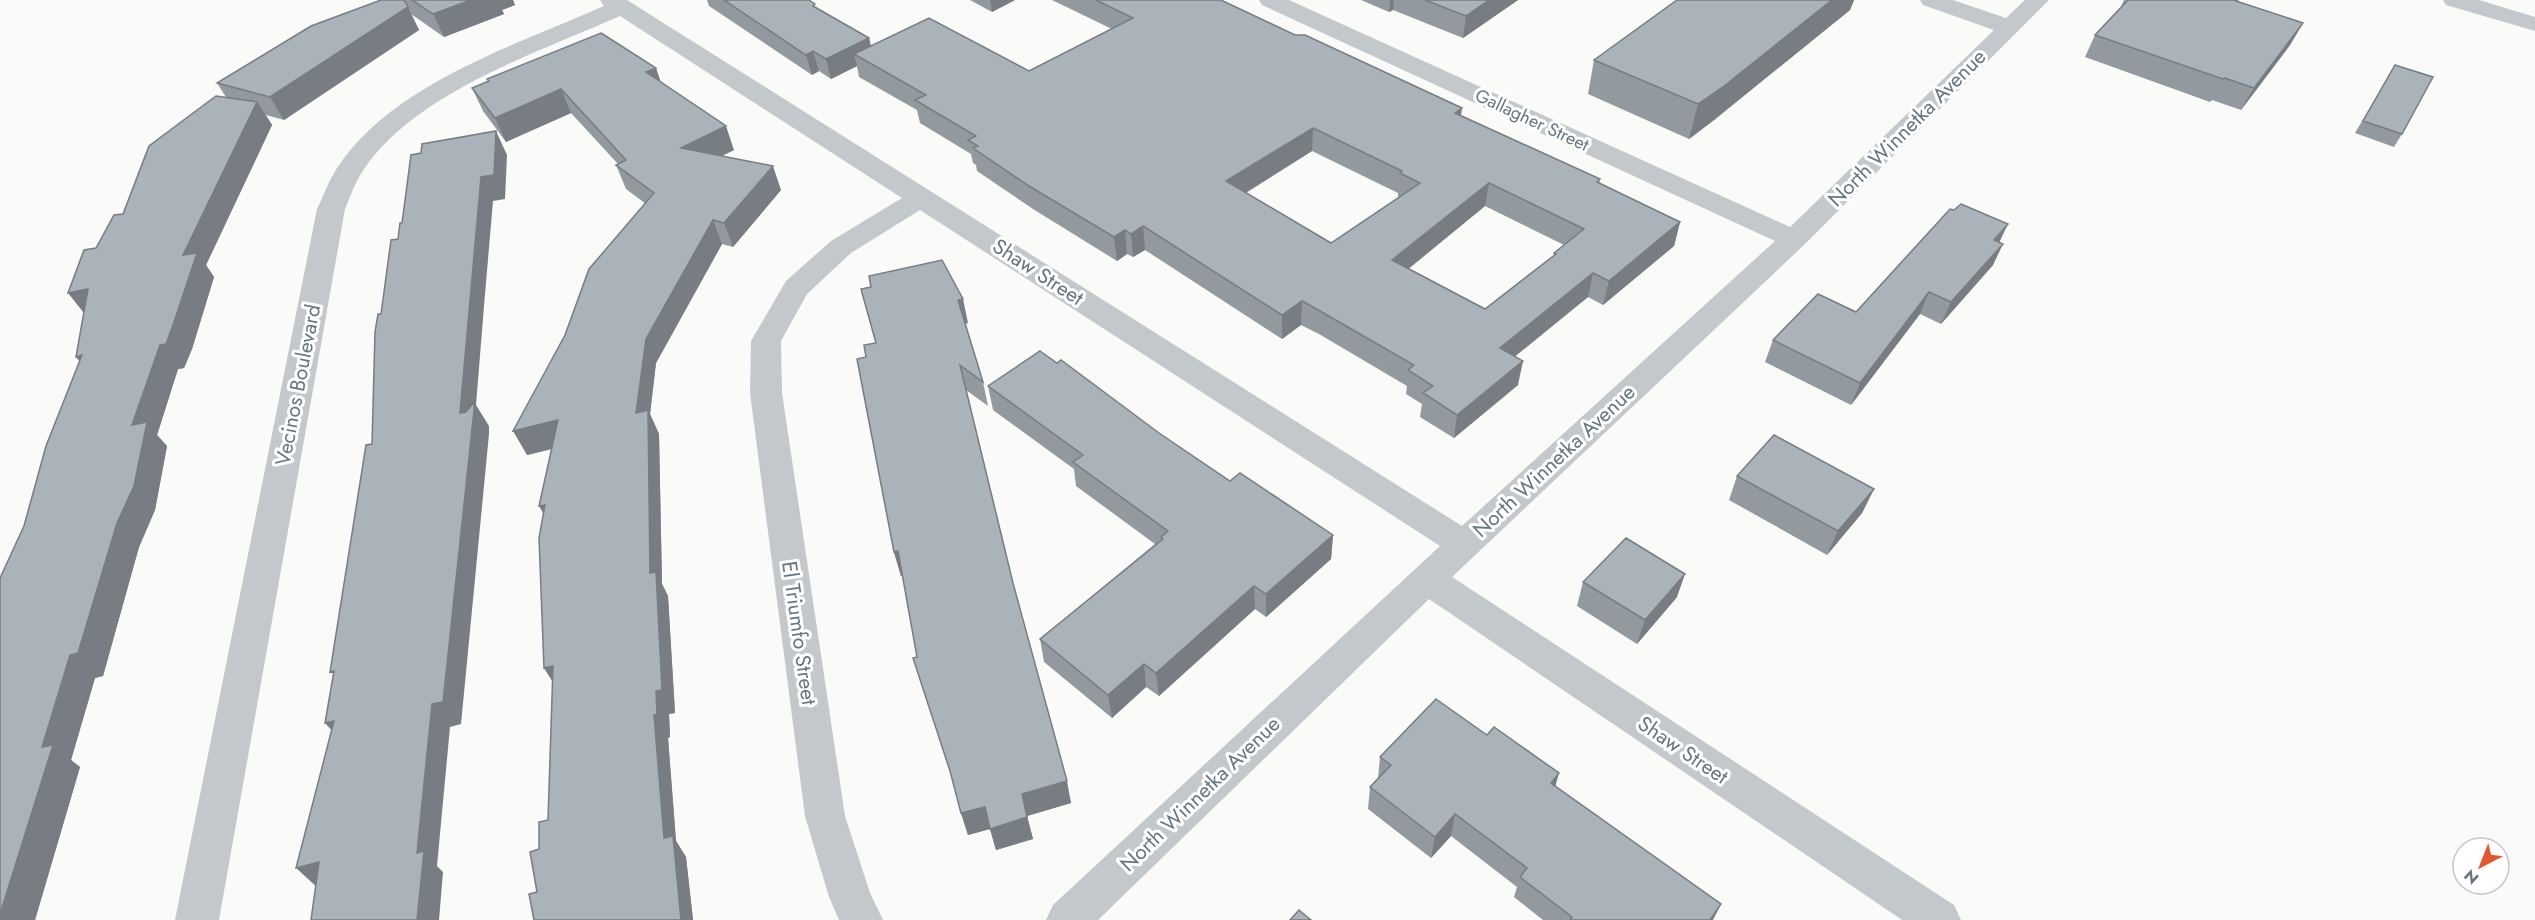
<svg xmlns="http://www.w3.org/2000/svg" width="2535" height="920" font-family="Jost,sans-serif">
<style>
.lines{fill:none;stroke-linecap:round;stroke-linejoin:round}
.street{fill:#c3c8cc;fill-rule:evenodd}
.wall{fill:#929a9f;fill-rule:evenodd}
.shaded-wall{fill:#777d82}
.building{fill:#aab3b9;stroke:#777d82;stroke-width:1.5;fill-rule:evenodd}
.labels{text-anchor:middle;stroke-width:6;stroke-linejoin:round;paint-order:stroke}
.far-street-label{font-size:18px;fill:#657683;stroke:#fff}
.street-label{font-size:21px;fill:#657683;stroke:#fff}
</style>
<rect width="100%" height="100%" fill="#fafaf8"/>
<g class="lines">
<path class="street" d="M 600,0 L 627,0 L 1462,526 L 1775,241 L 1262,5 L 1259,0 L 1289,0 L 1790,227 L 1994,30 L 1923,5 L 1920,0 L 1953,0 L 2006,18 L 2025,0 L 2049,0 L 1804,245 L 1452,577 L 1954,905 L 1961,920 L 1902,920 L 1429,599 L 1098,920 L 1046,920 L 1053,905 L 1440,546 L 920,210 L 851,253 L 807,294 L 781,341 L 782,393 L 845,816 L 870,893 L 883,920 L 839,920 L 829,897 L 805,816 L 750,393 L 751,341 L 786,281 L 831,241 L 902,198 L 620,16 C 537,53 413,93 362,172 C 355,183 350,197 345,209 L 219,920 L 175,920 L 317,209 C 324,195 329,180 337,168 C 392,84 516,45 604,6 Z
M 2443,0 L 2479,0 L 2535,17 L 2535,31 L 2446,5 Z"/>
</g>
<path class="wall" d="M 381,0 L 513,0 L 515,5 L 502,10 L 504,14 L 444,37 L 411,14 L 419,30 L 284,120 L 266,115 L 272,125 L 206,265 L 214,277 L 192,349 L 184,368 L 178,369 L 157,435 L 167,446 L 155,510 L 139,547 L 103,676 L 95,678 L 71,760 L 80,767 L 35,920 L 24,526 L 80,361 L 96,248 L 123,214 L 226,97 L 217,83 Z
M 707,0 L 809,0 L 816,8 L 869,38 L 871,46 L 1029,71 L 1112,29 L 1052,0 L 1221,0 L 1461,116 L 1600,179 L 1599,183 L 1680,222 L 1674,246 L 1603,305 L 1588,297 L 1515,356 L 1518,385 L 1454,438 L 1420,417 L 1422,404 L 1406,394 L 1407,386 L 1319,334 L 1301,325 L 1282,339 L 1145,250 L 1133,257 L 1127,254 L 1117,261 L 1033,209 L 977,171 L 976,165 L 973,163 L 971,154 L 920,123 L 917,110 L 859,77 L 857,66 L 831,79 L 819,71 L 812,75 L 709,6 ZM 1312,151 L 1398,193 L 1398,196 L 1399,197 L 1331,243 L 1246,193 ZM 1485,206 L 1564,245 L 1554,253 L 1554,256 L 1485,309 L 1408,269 Z
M 970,0 L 1015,0 L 992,12 Z
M 1361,0 L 1518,0 L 1463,38 L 1393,10 L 1389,12 Z
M 1677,0 L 1854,0 L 1850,10 L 1714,120 L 1689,139 L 1588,94 L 1594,60 Z
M 2124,0 L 2239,0 L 2238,2 L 2303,23 L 2290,45 L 2241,110 L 2212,100 L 2210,102 L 2085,57 L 2095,35 L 2120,9 Z
M 2395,65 L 2402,134 L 2394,147 L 2355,133 Z
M 487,79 L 661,82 L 734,150 L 721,156 L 781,190 L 733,247 L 722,244 L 656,363 L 650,414 L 659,434 L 662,584 L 668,596 L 675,713 L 669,714 L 670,737 L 668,738 L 676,841 L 686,857 L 693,920 L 534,920 L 537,892 L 539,849 L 548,820 L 553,682 L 544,668 L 543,514 L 552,449 L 527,455 L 646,204 L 626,189 L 616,165 L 618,164 L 571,113 L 506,142 L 483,111 L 472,88 L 488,81 Z
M 2000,242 L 1993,265 L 1941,324 L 1920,314 L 1851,405 L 1765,362 L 1773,340 L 1856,312 Z
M 968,323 L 965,324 L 983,382 L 988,406 L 966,390 L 1013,583 L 1071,803 L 1027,816 L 1033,839 L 996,850 L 990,829 L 968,835 L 961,813 L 951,773 L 917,657 L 903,575 L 901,576 L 894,552 L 866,357 L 876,343 Z
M 988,386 L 1159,433 L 1230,481 L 1333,535 L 1331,559 L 1266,617 L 1255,609 L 1159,696 L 1146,687 L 1112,718 L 1044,662 L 1040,639 L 1155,544 L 1076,486 L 1074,469 L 993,410 Z
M 1737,476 L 1874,489 L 1862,513 L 1827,555 L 1729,500 Z
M 1583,582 L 1677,597 L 1637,644 L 1577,606 Z
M 1380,757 L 1555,786 L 1713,920 L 1543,920 L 1514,897 L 1517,887 L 1451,836 L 1431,858 L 1368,809 L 1370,787 L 1378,779 Z"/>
<path class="shaded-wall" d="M 471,0 L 513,0 L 515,5 L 502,10 L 504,14 L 444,37 L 433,14 Z
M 990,0 L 1015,0 L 992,12 Z
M 1390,0 L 1394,0 L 1393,10 L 1389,12 Z
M 1489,0 L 1518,0 L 1463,38 L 1466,16 Z
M 1832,0 L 1854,0 L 1850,10 L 1714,120 L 1689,139 L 1698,104 Z
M 408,7 L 419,30 L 284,120 L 270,97 Z
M 2303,23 L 2290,45 L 2241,110 L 2254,88 Z
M 869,38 L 873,58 L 854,54 L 857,66 L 831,79 L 826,59 Z
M 813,51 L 819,71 L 812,75 L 806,55 Z
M 656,68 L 664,91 L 646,72 Z
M 561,89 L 571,113 L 506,142 L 495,118 Z
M 257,102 L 272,125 L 206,265 L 214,277 L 192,349 L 184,368 L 178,369 L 157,435 L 167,446 L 155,510 L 139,547 L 103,676 L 95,678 L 71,760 L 80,767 L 35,920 L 0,920 L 0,914 L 42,747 L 70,655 L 117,523 L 132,425 L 183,255 Z
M 1462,108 L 1459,131 L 1455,113 Z
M 726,126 L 734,150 L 690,172 L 681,148 Z
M 1313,128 L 1312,151 L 1227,204 L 1226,181 Z
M 496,131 L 507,155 L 505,199 L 493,201 L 484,306 L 476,405 L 489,426 L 489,434 L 461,724 L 450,727 L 437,866 L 443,872 L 439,920 L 417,920 L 417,853 L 460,413 L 481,177 Z
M 773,166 L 781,190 L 733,247 L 724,223 Z
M 1489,183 L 1485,206 L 1390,284 L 1392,260 Z
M 713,220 L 722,244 L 656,363 L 650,414 L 659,434 L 662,584 L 668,596 L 675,713 L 669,714 L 670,737 L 668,738 L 676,841 L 686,857 L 693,920 L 681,920 L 664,838 L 654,715 L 650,573 L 636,413 L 646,339 Z
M 1680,222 L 1674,246 L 1603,305 L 1609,281 Z
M 2008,224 L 1998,245 L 1994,240 Z
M 1143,226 L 1145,250 L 1133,257 L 1131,234 Z
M 1125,230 L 1127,254 L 1117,261 L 1114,237 Z
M 2003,244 L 1993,265 L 1941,324 L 1951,302 Z
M 1593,273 L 1588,297 L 1496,372 L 1500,348 Z
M 88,289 L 88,318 L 68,293 Z
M 1929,292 L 1920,314 L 1851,405 L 1860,383 Z
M 963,299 L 968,323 L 964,324 L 958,300 Z
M 1302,301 L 1301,325 L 1282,339 L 1282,315 Z
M 82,355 L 96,381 L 76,357 Z
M 1523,361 L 1518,385 L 1454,438 L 1457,415 Z
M 558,420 L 571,444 L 527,455 L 513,431 Z
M 1874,489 L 1862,513 L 1827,555 L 1838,531 Z
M 545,505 L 553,530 L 539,506 Z
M 1333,535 L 1331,559 L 1266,617 L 1266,594 Z
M 898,551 L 906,575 L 901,576 L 894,552 Z
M 1685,574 L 1677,597 L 1637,644 L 1645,620 Z
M 1254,586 L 1255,609 L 1159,696 L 1156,673 Z
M 1144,664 L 1146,687 L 1112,718 L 1108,695 Z
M 553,666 L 559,691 L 544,668 Z
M 334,721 L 345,745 L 325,723 Z
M 1559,773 L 1553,795 L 1551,783 Z
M 1067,781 L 1071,803 L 1027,816 L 1033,839 L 996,850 L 990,829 L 968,835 L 961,813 L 985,807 L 1022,794 Z
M 1455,814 L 1451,836 L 1431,858 L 1435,837 Z
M 319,862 L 319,889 L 296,868 Z
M 1721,904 L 1713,920 L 1710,920 Z"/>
<path class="building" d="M 381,0 L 404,0 L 408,7 L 270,97 L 217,83 L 311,26 Z
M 412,0 L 471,0 L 433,14 Z
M 724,0 L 809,0 L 815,4 L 813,6 L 869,38 L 826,59 L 813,51 L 806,55 Z
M 1096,0 L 1221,0 L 1295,35 L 1305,35 L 1462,108 L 1455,113 L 1600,179 L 1597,182 L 1680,222 L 1609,281 L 1593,273 L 1500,348 L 1523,361 L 1457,415 L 1423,393 L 1433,386 L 1408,370 L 1414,365 L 1320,311 L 1302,301 L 1282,315 L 1143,226 L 1131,234 L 1125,230 L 1114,237 L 1029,186 L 973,148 L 978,146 L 968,140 L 976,136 L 915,100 L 926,95 L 854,54 L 929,18 L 1029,71 L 1133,18 ZM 1313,128 L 1402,171 L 1400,173 L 1420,183 L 1331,243 L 1226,181 ZM 1489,183 L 1584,229 L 1554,253 L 1556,254 L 1485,309 L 1392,260 Z
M 1425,0 L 1489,0 L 1466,16 Z
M 1677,0 L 1832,0 L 1724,86 L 1698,104 L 1594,60 Z
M 2127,0 L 2233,0 L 2303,23 L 2254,88 L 2225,78 L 2223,79 L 2095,35 L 2128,0 Z
M 601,33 L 656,68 L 646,72 L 726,126 L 681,148 L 773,166 L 724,223 L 713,220 L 646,339 L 636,413 L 648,410 L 650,573 L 656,572 L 662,690 L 656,691 L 657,715 L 654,715 L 664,838 L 673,836 L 681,920 L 534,920 L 529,894 L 537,892 L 530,852 L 539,849 L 539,822 L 548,820 L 553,666 L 544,668 L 539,538 L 545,505 L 539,506 L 558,420 L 513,431 L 565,335 L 589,269 L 654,193 L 616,165 L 626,160 L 561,89 L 495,118 L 472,88 L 489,81 L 487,79 Z
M 2395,65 L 2433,77 L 2402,134 L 2363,121 Z
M 216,96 L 257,102 L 183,255 L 197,253 L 173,325 L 166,344 L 160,345 L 132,425 L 147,422 L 134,486 L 117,523 L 78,653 L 70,655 L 42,747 L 53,745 L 0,914 L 0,578 L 24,526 L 46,446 L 82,355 L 76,357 L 88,289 L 68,293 L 84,250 L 96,248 L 114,215 L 123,214 L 149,146 Z
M 496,131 L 494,175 L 481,177 L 460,413 L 466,412 L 474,402 L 474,410 L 443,702 L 432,704 L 417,853 L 424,851 L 417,920 L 311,920 L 319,862 L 296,868 L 334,721 L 325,723 L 334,671 L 330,672 L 366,445 L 372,444 L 375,332 L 378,314 L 381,314 L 391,240 L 398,239 L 400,223 L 402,223 L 411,155 L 421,153 L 422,144 Z
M 1961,204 L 2008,224 L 1994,240 L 2003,244 L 1951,302 L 1929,292 L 1860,383 L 1773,340 L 1818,294 L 1856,312 L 1950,209 L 1954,210 Z
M 942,260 L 963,299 L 958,300 L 983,382 L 960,365 L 1013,583 L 1067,781 L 1022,794 L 1027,817 L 990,829 L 985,807 L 961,813 L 950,771 L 913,658 L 917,657 L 898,551 L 894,552 L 857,359 L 866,357 L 864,345 L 876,343 L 861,289 L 871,287 L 869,276 Z
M 1040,351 L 1057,363 L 1061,360 L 1159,433 L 1230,481 L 1240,473 L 1333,535 L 1266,594 L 1254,586 L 1156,673 L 1144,664 L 1108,695 L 1040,639 L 1163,539 L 1161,537 L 1168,531 L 1073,462 L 1083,455 L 988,386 Z
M 1774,435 L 1874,489 L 1838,531 L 1737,476 Z
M 1626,538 L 1685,574 L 1645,620 L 1583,582 Z
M 1436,699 L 1487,735 L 1494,727 L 1559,773 L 1551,783 L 1721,904 L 1710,920 L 1570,920 L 1572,917 L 1520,877 L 1527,868 L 1455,814 L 1435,837 L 1370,787 L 1391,765 L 1380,757 Z
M 1299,910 L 1311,920 L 1290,920 Z"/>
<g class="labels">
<g class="far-street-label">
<text transform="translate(1532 120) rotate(25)" y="6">Gallagher Street</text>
</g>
<g class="street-label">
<text transform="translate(1907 128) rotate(-45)" y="7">North Winnetka Avenue</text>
<text transform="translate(1038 272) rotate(33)" y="7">Shaw Street</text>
<text transform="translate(298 385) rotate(-79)" y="7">Vecinos Boulevard</text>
<text transform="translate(1554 461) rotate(-43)" y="7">North Winnetka Avenue</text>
<text transform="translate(799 633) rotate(82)" y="7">El Triumfo Street</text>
<text transform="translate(1683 750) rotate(34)" y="7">Shaw Street</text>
<text transform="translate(1200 794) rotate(-44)" y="7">North Winnetka Avenue</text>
</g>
</g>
<g transform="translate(2481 866) rotate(222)"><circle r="28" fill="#ffffff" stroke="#c1c8cd" stroke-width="1.5"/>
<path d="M0-4.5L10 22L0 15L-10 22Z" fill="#e4572e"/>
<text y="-9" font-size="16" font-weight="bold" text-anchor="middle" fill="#657683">N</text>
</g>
</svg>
